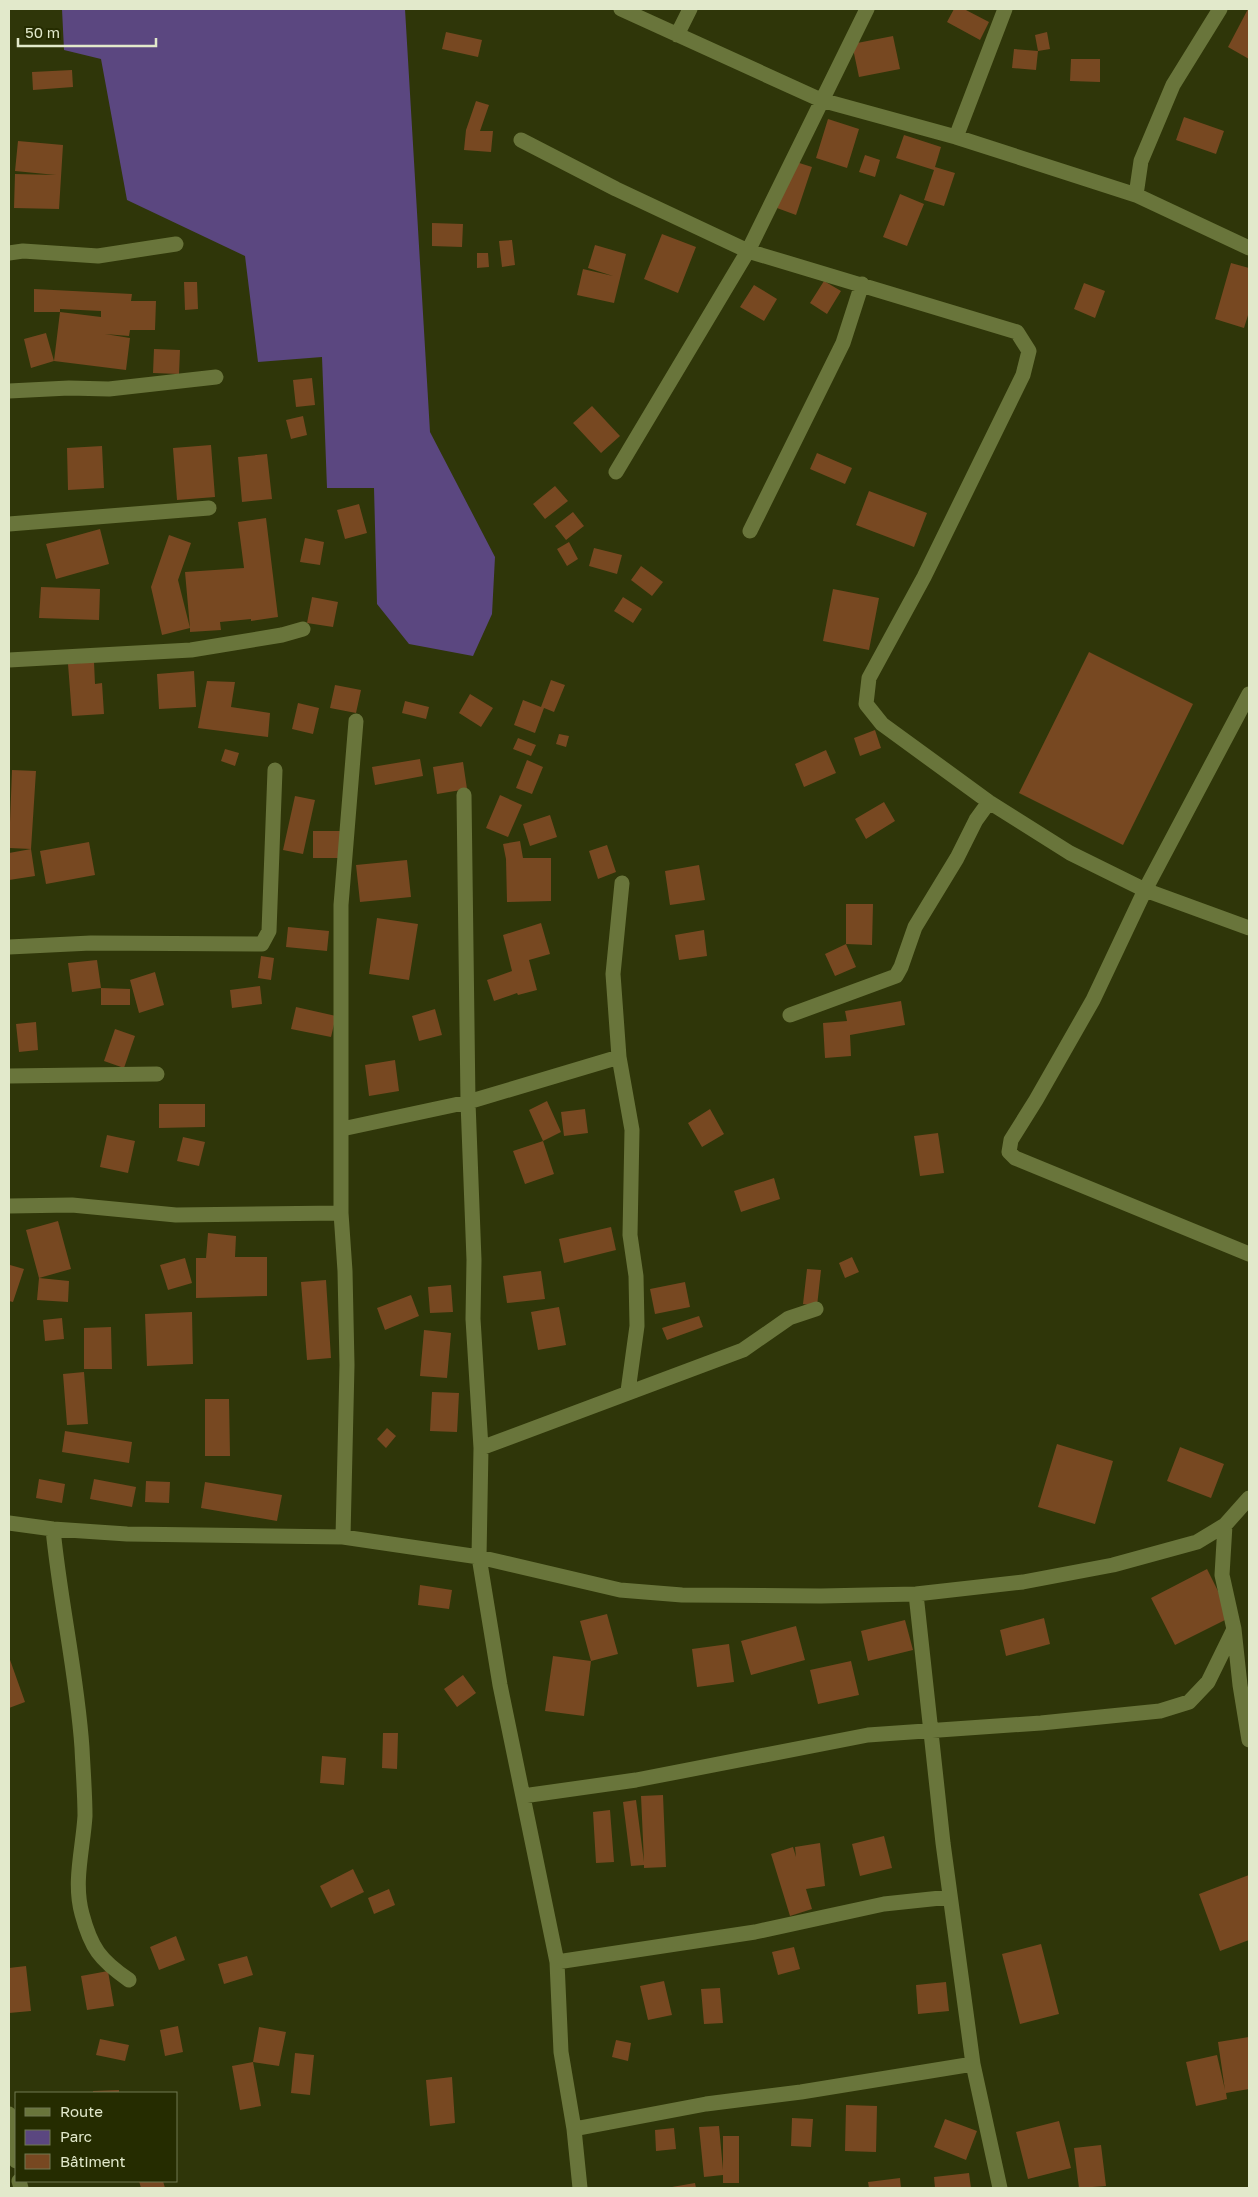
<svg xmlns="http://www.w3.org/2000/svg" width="1258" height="2197" font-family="'Golos Text',sans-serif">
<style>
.green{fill:#5b4780}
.building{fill:#774821}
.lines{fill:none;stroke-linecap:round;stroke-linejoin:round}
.minor{stroke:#69753b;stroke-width:15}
</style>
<rect width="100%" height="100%" fill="#2f3609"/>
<path class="green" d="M 62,9 L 405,9 L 430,432 L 495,557 L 492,614 L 473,656 L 409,644 L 377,604 L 374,488 L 327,488 L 322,357 L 258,362 L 245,256 L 127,200 L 101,59 L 64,50 Z"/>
<path class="building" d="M 954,9 L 964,9 L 989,22 L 980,40 L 947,22 Z
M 1248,9 L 1249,9 L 1249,59 L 1228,47 Z
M 446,32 L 482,40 L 478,57 L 442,49 Z
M 1047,32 L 1050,49 L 1038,51 L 1035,35 Z
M 893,36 L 900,69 L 859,77 L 852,44 Z
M 1014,49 L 1038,51 L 1036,70 L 1012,68 Z
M 1071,59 L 1100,59 L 1100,82 L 1070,81 Z
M 72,70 L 73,87 L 33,90 L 32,72 Z
M 476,101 L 489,105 L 480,131 L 493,131 L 491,152 L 464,150 L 466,130 Z
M 1184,117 L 1224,131 L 1216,154 L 1176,140 Z
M 828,119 L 859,129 L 847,168 L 816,158 Z
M 904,135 L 941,147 L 935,167 L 955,173 L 944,206 L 924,200 L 934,170 L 896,158 Z
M 18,141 L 63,145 L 59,209 L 14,208 L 15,174 L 56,175 L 15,171 Z
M 865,155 L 880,160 L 875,177 L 859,172 Z
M 793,161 L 812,167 L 796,215 L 777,208 Z
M 900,194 L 924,204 L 907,246 L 883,237 Z
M 432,223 L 463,224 L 462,247 L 432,246 Z
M 662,234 L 696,247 L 678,293 L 644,279 Z
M 512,240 L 515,265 L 502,267 L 499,241 Z
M 595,245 L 626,254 L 614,303 L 577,295 L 583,269 L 613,276 L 588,268 Z
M 477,253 L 488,253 L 489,267 L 477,268 Z
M 1231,263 L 1249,268 L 1249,312 L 1244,328 L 1215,319 Z
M 824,281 L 841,291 L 827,314 L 810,303 Z
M 184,282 L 197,282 L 198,309 L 185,310 Z
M 1084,283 L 1105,291 L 1095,318 L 1074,309 Z
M 754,285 L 777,299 L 764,321 L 740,307 Z
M 34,289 L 132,294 L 131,301 L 156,301 L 155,330 L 130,330 L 129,336 L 105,334 L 130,338 L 126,370 L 54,361 L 60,312 L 101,317 L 101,311 L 60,309 L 60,312 L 34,312 Z
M 46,333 L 54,361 L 31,368 L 24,339 Z
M 154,349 L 180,350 L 179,374 L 153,373 Z
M 312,378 L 315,405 L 296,407 L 293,380 Z
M 592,406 L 620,436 L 601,453 L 573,423 Z
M 303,416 L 307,435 L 291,439 L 286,420 Z
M 211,445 L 215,497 L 177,500 L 173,448 Z
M 102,446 L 104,488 L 68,490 L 67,448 Z
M 817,453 L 852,468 L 845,484 L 810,469 Z
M 267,454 L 272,499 L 242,502 L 238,457 Z
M 555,486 L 568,501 L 545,519 L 533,504 Z
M 869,491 L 927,513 L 914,547 L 856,525 Z
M 359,504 L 367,533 L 345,539 L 337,510 Z
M 573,512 L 584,526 L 566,540 L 555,526 Z
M 266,518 L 278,617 L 251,621 L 251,619 L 220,622 L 221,630 L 190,632 L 190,628 L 162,635 L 151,587 L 169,535 L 191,543 L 178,580 L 190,628 L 185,572 L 244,568 L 238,522 Z
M 100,529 L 109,564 L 56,579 L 46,544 Z
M 305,538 L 324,542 L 320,565 L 300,562 Z
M 569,542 L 578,559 L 567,566 L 557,549 Z
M 594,548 L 622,555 L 617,574 L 589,566 Z
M 641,566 L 663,582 L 652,596 L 631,580 Z
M 41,587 L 100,589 L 99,620 L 39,618 Z
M 833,589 L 879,598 L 869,650 L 823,641 Z
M 312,597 L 338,602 L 333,627 L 307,623 Z
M 623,597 L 642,609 L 633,623 L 614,611 Z
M 1089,652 L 1193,704 L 1123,845 L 1019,793 Z
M 94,662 L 95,684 L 102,683 L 104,714 L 72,716 L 68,664 Z
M 194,671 L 196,707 L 159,709 L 157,674 Z
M 551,680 L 565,685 L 554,712 L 544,708 L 535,733 L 514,725 L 523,700 L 541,707 Z
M 207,681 L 235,682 L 231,707 L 270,713 L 268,737 L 198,728 Z
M 335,685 L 361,690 L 356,713 L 330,708 Z
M 470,694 L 493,708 L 481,727 L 459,713 Z
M 405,701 L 429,707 L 426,719 L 402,713 Z
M 298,703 L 319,708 L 313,734 L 292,729 Z
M 875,730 L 881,748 L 860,756 L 854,738 Z
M 559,734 L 569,736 L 566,747 L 556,744 Z
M 518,738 L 536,745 L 531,756 L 513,749 Z
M 225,749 L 239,753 L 235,766 L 221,761 Z
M 826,750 L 836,773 L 804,787 L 795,764 Z
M 420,759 L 423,776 L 375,785 L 372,767 Z
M 527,760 L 543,767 L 532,794 L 516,788 Z
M 463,762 L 467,789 L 437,794 L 433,767 Z
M 12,770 L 36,771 L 31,849 L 9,848 Z
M 500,795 L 522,805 L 508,837 L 486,828 Z
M 295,796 L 315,800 L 303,854 L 283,850 Z
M 884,802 L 895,821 L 866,839 L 855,819 Z
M 550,815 L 557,837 L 530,846 L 523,824 Z
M 313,831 L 341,831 L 341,858 L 313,858 Z
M 520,841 L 523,858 L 551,858 L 551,901 L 507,902 L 506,859 L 503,844 Z
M 89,842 L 95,875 L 46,884 L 40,851 Z
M 607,845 L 616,872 L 598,879 L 589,851 Z
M 31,849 L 35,876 L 9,880 L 9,853 Z
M 407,860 L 411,897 L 360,902 L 356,865 Z
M 699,865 L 705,900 L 670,905 L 665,871 Z
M 846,904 L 873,904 L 872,945 L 846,944 Z
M 377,918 L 418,924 L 409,980 L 369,974 Z
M 541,923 L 550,954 L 529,960 L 537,990 L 518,995 L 517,993 L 494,1001 L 487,980 L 512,971 L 503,935 Z
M 288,927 L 329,931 L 327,951 L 286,947 Z
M 704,930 L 707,956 L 679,960 L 675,935 Z
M 846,944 L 856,967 L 835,976 L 825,954 Z
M 261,956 L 274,958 L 271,980 L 258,978 Z
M 97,960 L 101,988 L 72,992 L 68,963 Z
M 155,972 L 164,1005 L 139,1013 L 130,980 Z
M 260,986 L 262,1004 L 232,1008 L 230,990 Z
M 101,988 L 130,989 L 130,1005 L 101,1005 Z
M 901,1001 L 905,1025 L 850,1035 L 851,1056 L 825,1058 L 823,1023 L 847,1021 L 845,1011 Z
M 296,1007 L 336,1016 L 331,1037 L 291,1029 Z
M 435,1009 L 442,1035 L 419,1041 L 412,1016 Z
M 36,1022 L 38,1050 L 19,1052 L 16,1024 Z
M 115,1029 L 135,1036 L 124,1068 L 104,1061 Z
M 395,1060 L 399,1091 L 369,1096 L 365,1065 Z
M 547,1101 L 561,1132 L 543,1141 L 529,1110 Z
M 159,1104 L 205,1104 L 205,1127 L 159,1128 Z
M 585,1109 L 588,1133 L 564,1136 L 561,1112 Z
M 710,1109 L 724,1134 L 702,1147 L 688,1123 Z
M 938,1133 L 944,1173 L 920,1176 L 914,1136 Z
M 107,1135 L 135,1141 L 128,1173 L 100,1167 Z
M 183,1137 L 205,1142 L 199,1166 L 177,1161 Z
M 543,1141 L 554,1174 L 525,1184 L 513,1151 Z
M 774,1178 L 780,1199 L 741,1212 L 734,1191 Z
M 58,1221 L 71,1269 L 39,1278 L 26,1230 Z
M 611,1227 L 616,1250 L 564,1263 L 559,1239 Z
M 208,1233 L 236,1236 L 235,1257 L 267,1257 L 267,1296 L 196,1298 L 196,1258 L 206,1258 Z
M 852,1257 L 859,1272 L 845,1278 L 839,1263 Z
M 185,1258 L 192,1283 L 168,1290 L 160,1265 Z
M 10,1265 L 24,1269 L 13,1302 L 9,1301 Z
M 807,1269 L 821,1270 L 817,1306 L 803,1304 Z
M 541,1271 L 545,1299 L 507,1303 L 503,1276 Z
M 39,1278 L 69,1281 L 68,1302 L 37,1300 Z
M 326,1280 L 331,1358 L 307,1360 L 301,1282 Z
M 685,1282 L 690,1307 L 655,1314 L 650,1289 Z
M 451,1285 L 453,1312 L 430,1313 L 428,1287 Z
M 411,1295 L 419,1316 L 385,1330 L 377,1308 Z
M 559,1307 L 566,1345 L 538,1350 L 531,1312 Z
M 192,1312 L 193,1364 L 147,1366 L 145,1314 Z
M 699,1316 L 703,1327 L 667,1340 L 662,1328 Z
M 62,1318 L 64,1339 L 45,1341 L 43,1320 Z
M 111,1327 L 112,1369 L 84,1369 L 84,1328 Z
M 424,1330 L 451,1333 L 447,1378 L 420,1376 Z
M 84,1372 L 88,1424 L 67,1425 L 63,1374 Z
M 432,1392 L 459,1393 L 457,1432 L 430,1431 Z
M 205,1399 L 229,1399 L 230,1456 L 205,1456 Z
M 387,1428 L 396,1436 L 386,1448 L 377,1439 Z
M 65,1431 L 132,1442 L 129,1463 L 62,1452 Z
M 1057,1444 L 1113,1461 L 1095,1524 L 1038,1507 Z
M 1180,1447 L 1224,1464 L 1211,1498 L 1167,1481 Z
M 39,1479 L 65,1484 L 62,1503 L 36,1498 Z
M 94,1479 L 136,1487 L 132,1507 L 90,1499 Z
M 146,1481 L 170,1482 L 169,1503 L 145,1502 Z
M 205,1482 L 282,1495 L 277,1521 L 201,1508 Z
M 1207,1569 L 1231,1617 L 1175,1645 L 1151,1598 Z
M 420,1585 L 452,1590 L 449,1609 L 418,1605 Z
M 607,1614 L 618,1654 L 591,1661 L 580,1621 Z
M 1044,1618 L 1050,1644 L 1006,1656 L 1000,1630 Z
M 905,1620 L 913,1650 L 868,1661 L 861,1631 Z
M 796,1626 L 805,1660 L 751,1675 L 741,1641 Z
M 729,1644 L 734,1682 L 697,1687 L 692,1649 Z
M 553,1656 L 591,1661 L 584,1716 L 545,1711 Z
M 9,1657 L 25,1702 L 9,1708 Z
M 851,1661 L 859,1695 L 818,1704 L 810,1670 Z
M 463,1675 L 476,1693 L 457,1707 L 444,1689 Z
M 383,1733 L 398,1733 L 397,1769 L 382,1768 Z
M 322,1756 L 346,1758 L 344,1785 L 320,1783 Z
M 663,1795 L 666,1867 L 644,1868 L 644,1865 L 631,1866 L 623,1802 L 636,1800 L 644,1862 L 641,1796 Z
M 610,1810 L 614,1862 L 596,1863 L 593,1812 Z
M 884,1836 L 892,1868 L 860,1876 L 852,1844 Z
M 820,1843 L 825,1886 L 806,1889 L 812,1909 L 790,1916 L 771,1854 L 793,1847 L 796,1857 L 795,1847 Z
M 353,1869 L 364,1892 L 331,1908 L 320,1886 Z
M 1249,1875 L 1249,1940 L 1220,1951 L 1199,1894 Z
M 389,1889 L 395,1905 L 374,1914 L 368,1898 Z
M 176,1936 L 185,1960 L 159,1970 L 150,1947 Z
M 1041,1944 L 1059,2014 L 1020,2024 L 1002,1954 Z
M 794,1947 L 800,1969 L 778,1975 L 772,1952 Z
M 247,1956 L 253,1975 L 224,1984 L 218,1964 Z
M 26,1966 L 31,2011 L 9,2013 L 9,1968 Z
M 108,1971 L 114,2006 L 87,2010 L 81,1976 Z
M 664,1981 L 672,2015 L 648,2020 L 640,1986 Z
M 946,1982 L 949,2011 L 918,2014 L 916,1985 Z
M 720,1988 L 723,2023 L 704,2024 L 701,1989 Z
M 178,2026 L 183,2052 L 165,2056 L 160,2030 Z
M 259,2027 L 286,2032 L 279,2066 L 253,2062 Z
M 1249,2037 L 1249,2089 L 1226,2093 L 1227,2099 L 1196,2106 L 1186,2062 L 1217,2055 L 1225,2090 L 1218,2042 Z
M 100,2039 L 129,2045 L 125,2061 L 96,2055 Z
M 616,2040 L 631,2043 L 628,2061 L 612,2057 Z
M 295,2053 L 314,2055 L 310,2095 L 291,2093 Z
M 253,2062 L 261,2106 L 240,2110 L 232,2066 Z
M 452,2077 L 455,2123 L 430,2126 L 426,2080 Z
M 119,2090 L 119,2093 L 93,2093 L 93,2091 Z
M 846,2105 L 877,2106 L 876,2152 L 845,2151 Z
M 792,2118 L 813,2119 L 811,2147 L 791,2146 Z
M 945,2119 L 977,2131 L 966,2160 L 934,2147 Z
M 1059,2121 L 1071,2168 L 1028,2179 L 1016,2132 Z
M 719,2126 L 723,2170 L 723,2136 L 739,2136 L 739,2183 L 723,2183 L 723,2175 L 704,2177 L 699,2127 Z
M 674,2128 L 676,2149 L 656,2151 L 655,2130 Z
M 1101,2145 L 1106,2186 L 1079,2188 L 1074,2148 Z
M 969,2173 L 971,2188 L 935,2188 L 934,2177 Z
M 900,2178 L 901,2188 L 869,2188 L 868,2182 Z
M 139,2181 L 163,2181 L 165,2188 L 141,2188 Z
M 695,2183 L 696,2188 L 672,2188 L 672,2187 Z"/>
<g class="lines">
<path class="minor" d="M 621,9 L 821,100 L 956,137 L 1136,195 L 1249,248
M 677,35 L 690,9
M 956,137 L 1005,9
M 521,140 L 616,189 L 748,251 L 1017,332 L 1029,351 L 1023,375 L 924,577 L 869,678 L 866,704 L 882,724 L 989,802 L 1070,853 L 1145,890 L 1249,928
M 1136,195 L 1141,161 L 1173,85 L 1220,9
M 9,253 L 23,251 L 98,256 L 176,244
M 9,391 L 69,388 L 109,389 L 216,377
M 616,472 L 748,251 L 867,9
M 9,524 L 209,508
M 750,531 L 843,343 L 862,284
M 9,660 L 191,650 L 282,635 L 303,629
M 1249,694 L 1145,890 L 1093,1000 L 1036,1100 L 1011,1140 L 1009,1152 L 1015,1158 L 1249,1254
M 464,795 L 468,1102 L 474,1260 L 473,1319 L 481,1448 L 479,1557 L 500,1685 L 557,1962 L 561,2052 L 574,2129 L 580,2188
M 622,883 L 613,974 L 619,1057 L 632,1130 L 630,1235 L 636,1276 L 637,1326 L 628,1391
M 9,947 L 91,943 L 262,944 L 269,931 L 275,770
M 790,1015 L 896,976 L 901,967 L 915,927 L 957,858 L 976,820 L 989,802
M 9,1076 L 157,1074
M 342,1129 L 468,1102 L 619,1057
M 9,1206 L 72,1205 L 176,1215 L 341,1213
M 481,1448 L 743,1350 L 789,1318 L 816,1309
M 9,1523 L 53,1529 L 127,1534 L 343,1537 L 479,1557 L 620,1590 L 682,1595 L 821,1596 L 916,1594 L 1023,1582 L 1113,1565 L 1197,1542 L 1225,1525 L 1249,1498
M 1225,1525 L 1222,1575 L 1234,1629 L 1240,1685 L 1249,1740
M 53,1529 C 60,1602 77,1674 82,1748 C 83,1770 85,1794 85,1816 C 83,1849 73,1882 82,1914 C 91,1948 100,1960 129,1980
M 343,1537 L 347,1365 L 345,1271 L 341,1213 L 341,905 L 356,721
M 916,1594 L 943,1843 L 973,2064 L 1000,2188
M 523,1796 L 636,1780 L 868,1735 L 1041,1723 L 1160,1711 L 1189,1702 L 1208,1682 L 1234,1629
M 557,1962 L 755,1932 L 884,1904 L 950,1897
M 9,2114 L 16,2161
M 574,2129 L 706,2104 L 801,2092 L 973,2064
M 19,2181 L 21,2188"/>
</g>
<rect width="1258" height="2197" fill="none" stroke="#e2e9cb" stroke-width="20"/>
<rect x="15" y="2092" width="162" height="90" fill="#252c00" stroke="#717851"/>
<rect x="25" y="2108" width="25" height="8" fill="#69753b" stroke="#717851"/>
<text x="60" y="2117" font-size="15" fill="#e2e9cb">Route</text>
<rect x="25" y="2130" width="25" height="15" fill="#5b4780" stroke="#717851"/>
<text x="60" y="2142" font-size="15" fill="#e2e9cb">Parc</text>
<rect x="25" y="2154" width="25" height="15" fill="#774821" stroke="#717851"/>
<text x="60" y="2167" font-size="15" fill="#e2e9cb">Bâtiment</text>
<path d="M18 38v8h138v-8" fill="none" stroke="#e2e9cb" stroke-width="2.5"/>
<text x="25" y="38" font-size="15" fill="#e2e9cb" stroke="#252c00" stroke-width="4" paint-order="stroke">50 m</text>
</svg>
